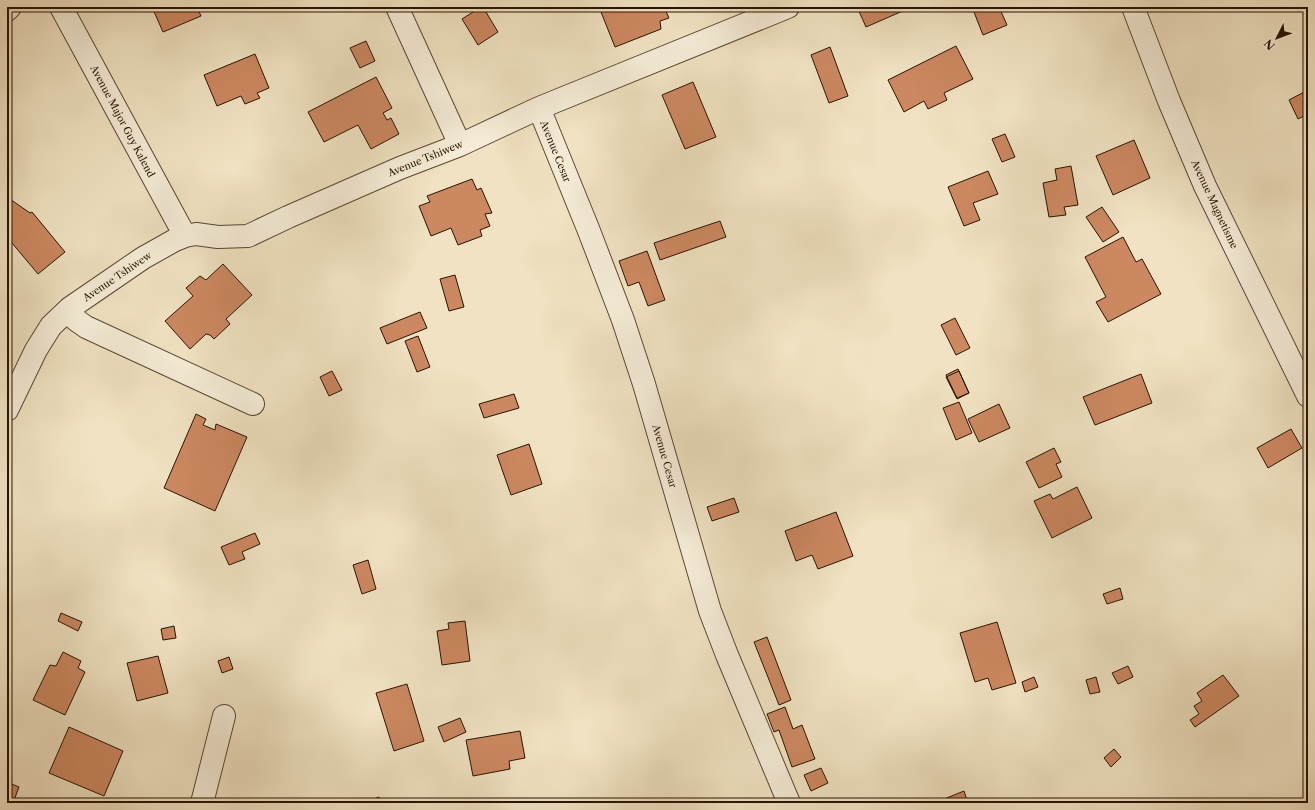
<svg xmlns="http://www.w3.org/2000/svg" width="1315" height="810" font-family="'Libre Caslon Text',serif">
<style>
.building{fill:#cc8861;stroke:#281301}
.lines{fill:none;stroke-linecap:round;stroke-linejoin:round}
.minor-casing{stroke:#5a4731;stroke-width:24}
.minor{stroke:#f5ecd7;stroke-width:22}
.labels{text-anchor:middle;stroke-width:3.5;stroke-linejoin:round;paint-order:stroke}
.street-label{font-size:10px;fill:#281301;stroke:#f5ecd7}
</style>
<rect width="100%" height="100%" fill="#f0e2c2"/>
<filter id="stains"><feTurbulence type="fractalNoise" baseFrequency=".005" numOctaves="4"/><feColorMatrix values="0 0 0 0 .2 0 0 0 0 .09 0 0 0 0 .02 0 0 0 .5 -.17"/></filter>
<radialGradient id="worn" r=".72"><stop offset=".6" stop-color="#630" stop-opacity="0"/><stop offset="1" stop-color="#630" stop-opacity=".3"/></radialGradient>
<path class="building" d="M 152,7 L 197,7 L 201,16 L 163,32 Z
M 481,7 L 483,7 L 498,32 L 478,45 L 462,19 Z
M 599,7 L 664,7 L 669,18 L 660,21 L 661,29 L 615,47 Z
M 863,7 L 912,7 L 866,27 L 858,9 Z
M 972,7 L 999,7 L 1007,25 L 983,35 Z
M 366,41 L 375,61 L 360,68 L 350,48 Z
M 956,46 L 973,79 L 944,93 L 947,100 L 928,109 L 924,101 L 904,112 L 888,80 Z
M 830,47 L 848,96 L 829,103 L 811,55 Z
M 255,54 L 269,88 L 257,93 L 260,98 L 245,104 L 241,96 L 217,106 L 204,75 Z
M 376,77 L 392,108 L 383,113 L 387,120 L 391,118 L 399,134 L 371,149 L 358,125 L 324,142 L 308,112 Z
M 693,82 L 716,137 L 685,149 L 662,95 Z
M 1308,90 L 1308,114 L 1298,119 L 1289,100 Z
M 1005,134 L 1015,157 L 1002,162 L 992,139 Z
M 1134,140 L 1150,178 L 1113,195 L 1096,156 Z
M 1071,166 L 1078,205 L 1064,207 L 1066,215 L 1049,217 L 1043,183 L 1057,180 L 1055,169 Z
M 988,171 L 998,194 L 973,203 L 980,220 L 964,226 L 948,187 Z
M 472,179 L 477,190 L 481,188 L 492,213 L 485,214 L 490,226 L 480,230 L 482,236 L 458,245 L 451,228 L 431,236 L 419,206 L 430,202 L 427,196 Z
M 7,197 L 30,213 L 32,212 L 65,252 L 38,274 L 7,237 Z
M 1102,207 L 1119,232 L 1103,242 L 1086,217 Z
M 720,221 L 726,237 L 660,260 L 654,243 Z
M 1123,237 L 1136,262 L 1142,259 L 1161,294 L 1108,322 L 1096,302 L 1106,297 L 1085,257 Z
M 647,251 L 665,300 L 648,306 L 639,282 L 628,286 L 619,261 Z
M 223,264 L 252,295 L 226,319 L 230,324 L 214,339 L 210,335 L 206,334 L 190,349 L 165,321 L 193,296 L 186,288 L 200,276 L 206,280 Z
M 455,275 L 464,307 L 449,311 L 440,279 Z
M 420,312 L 427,328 L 387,344 L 380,328 Z
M 955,318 L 970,348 L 956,355 L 941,325 Z
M 418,336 L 430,367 L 417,372 L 405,341 Z
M 958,369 L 969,393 L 957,398 L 946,375 Z
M 332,371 L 342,390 L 329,396 L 320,377 Z
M 959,371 L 969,393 L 957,399 L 946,377 Z
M 1141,374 L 1152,403 L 1095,425 L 1083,397 Z
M 514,394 L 519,408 L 484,418 L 479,404 Z
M 959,402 L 972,433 L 956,440 L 943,408 Z
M 999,404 L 1010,428 L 979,442 L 968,419 Z
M 196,414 L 206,419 L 203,425 L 215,430 L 216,424 L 247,437 L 215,511 L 164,488 Z
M 1291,429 L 1302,448 L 1268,468 L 1257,448 Z
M 529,444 L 542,484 L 511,495 L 497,455 Z
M 1054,448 L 1061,462 L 1056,464 L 1062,477 L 1039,488 L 1026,462 Z
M 1077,487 L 1092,518 L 1052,538 L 1034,501 L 1050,494 L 1053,499 Z
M 734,498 L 739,512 L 712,521 L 707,507 Z
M 836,512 L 853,556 L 818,569 L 812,555 L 796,561 L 785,531 Z
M 255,533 L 260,544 L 242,552 L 245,559 L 229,565 L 221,547 Z
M 368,560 L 376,589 L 362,594 L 353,565 Z
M 1120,588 L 1123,599 L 1107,604 L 1103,594 Z
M 61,613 L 82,622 L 78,631 L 58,621 Z
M 465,621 L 470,661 L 442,665 L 437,631 L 449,629 L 448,623 Z
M 997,622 L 1016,683 L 992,690 L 988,678 L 975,682 L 960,633 Z
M 174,626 L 176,638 L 163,640 L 161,629 Z
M 767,637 L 791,700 L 779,705 L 754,642 Z
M 63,652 L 81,661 L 78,668 L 85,672 L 65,715 L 33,700 L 50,665 L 56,666 Z
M 158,656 L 168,693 L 137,701 L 127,663 Z
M 229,657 L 233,669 L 222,673 L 218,661 Z
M 1128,666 L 1133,677 L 1118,684 L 1112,673 Z
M 1223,675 L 1239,696 L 1195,727 L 1190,720 L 1199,714 L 1194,706 L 1202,701 L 1197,693 Z
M 1034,677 L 1038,687 L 1025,692 L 1022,682 Z
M 1096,677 L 1100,692 L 1090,694 L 1086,680 Z
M 407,684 L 424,741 L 394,751 L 376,693 Z
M 785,707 L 793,729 L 802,725 L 815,759 L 792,767 L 779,730 L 774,732 L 767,714 Z
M 460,718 L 466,732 L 444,742 L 438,727 Z
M 69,727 L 123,751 L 104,796 L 49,773 Z
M 520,731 L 525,758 L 509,761 L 510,769 L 473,776 L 466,740 Z
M 1114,749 L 1121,757 L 1111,767 L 1104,758 Z
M 821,768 L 828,783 L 811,791 L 804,775 Z
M 7,782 L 19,787 L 13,803 L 7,803 Z
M 964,791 L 968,803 L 934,803 Z
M 379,797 L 381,803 L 364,803 Z"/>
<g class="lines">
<defs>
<path id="minor" d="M 61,7 L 185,236
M 397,7 L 460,145
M 1133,7 L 1169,101 L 1205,186 L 1308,396
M 7,10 L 10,7
M 539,108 L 589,231 L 623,320 L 644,384 L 710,611 L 727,655 L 789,803
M 70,308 L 76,320 L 86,327 L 253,404
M 7,410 L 36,350 L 51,326 L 70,308 L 143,258 L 175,240 L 185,236 L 196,234 L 218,237 L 248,236 L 288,217 L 400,168 L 460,145 L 539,108 L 788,7
M 202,803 L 224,716"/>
</defs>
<use href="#minor" class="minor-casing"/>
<use href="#minor" class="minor"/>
</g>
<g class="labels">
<g class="street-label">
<text transform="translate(123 121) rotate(62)" y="4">Avenue Major Guy Kalend</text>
<text transform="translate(556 151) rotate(68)" y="4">Avenue Cesar</text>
<text transform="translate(425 158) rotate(-22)" y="4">Avenue Tshiwew</text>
<text transform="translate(1215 204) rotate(65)" y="4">Avenue Magnetisme</text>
<text transform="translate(117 276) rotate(-34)" y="4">Avenue Tshiwew</text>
<text transform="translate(665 456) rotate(74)" y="4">Avenue Cesar</text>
</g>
</g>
<rect width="1315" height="810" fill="none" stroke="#f0e2c2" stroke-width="24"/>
<rect x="8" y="8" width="1299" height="794" fill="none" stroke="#281301" stroke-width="2"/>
<rect x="12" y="12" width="1291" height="786" fill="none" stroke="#281301"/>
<g transform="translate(1277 38) rotate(228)" stroke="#f5ecd7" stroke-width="3" paint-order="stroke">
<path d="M0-3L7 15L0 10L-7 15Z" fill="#281301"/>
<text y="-6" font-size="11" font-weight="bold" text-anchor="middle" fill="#281301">N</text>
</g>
<rect width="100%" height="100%" filter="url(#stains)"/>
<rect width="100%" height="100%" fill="url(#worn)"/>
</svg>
